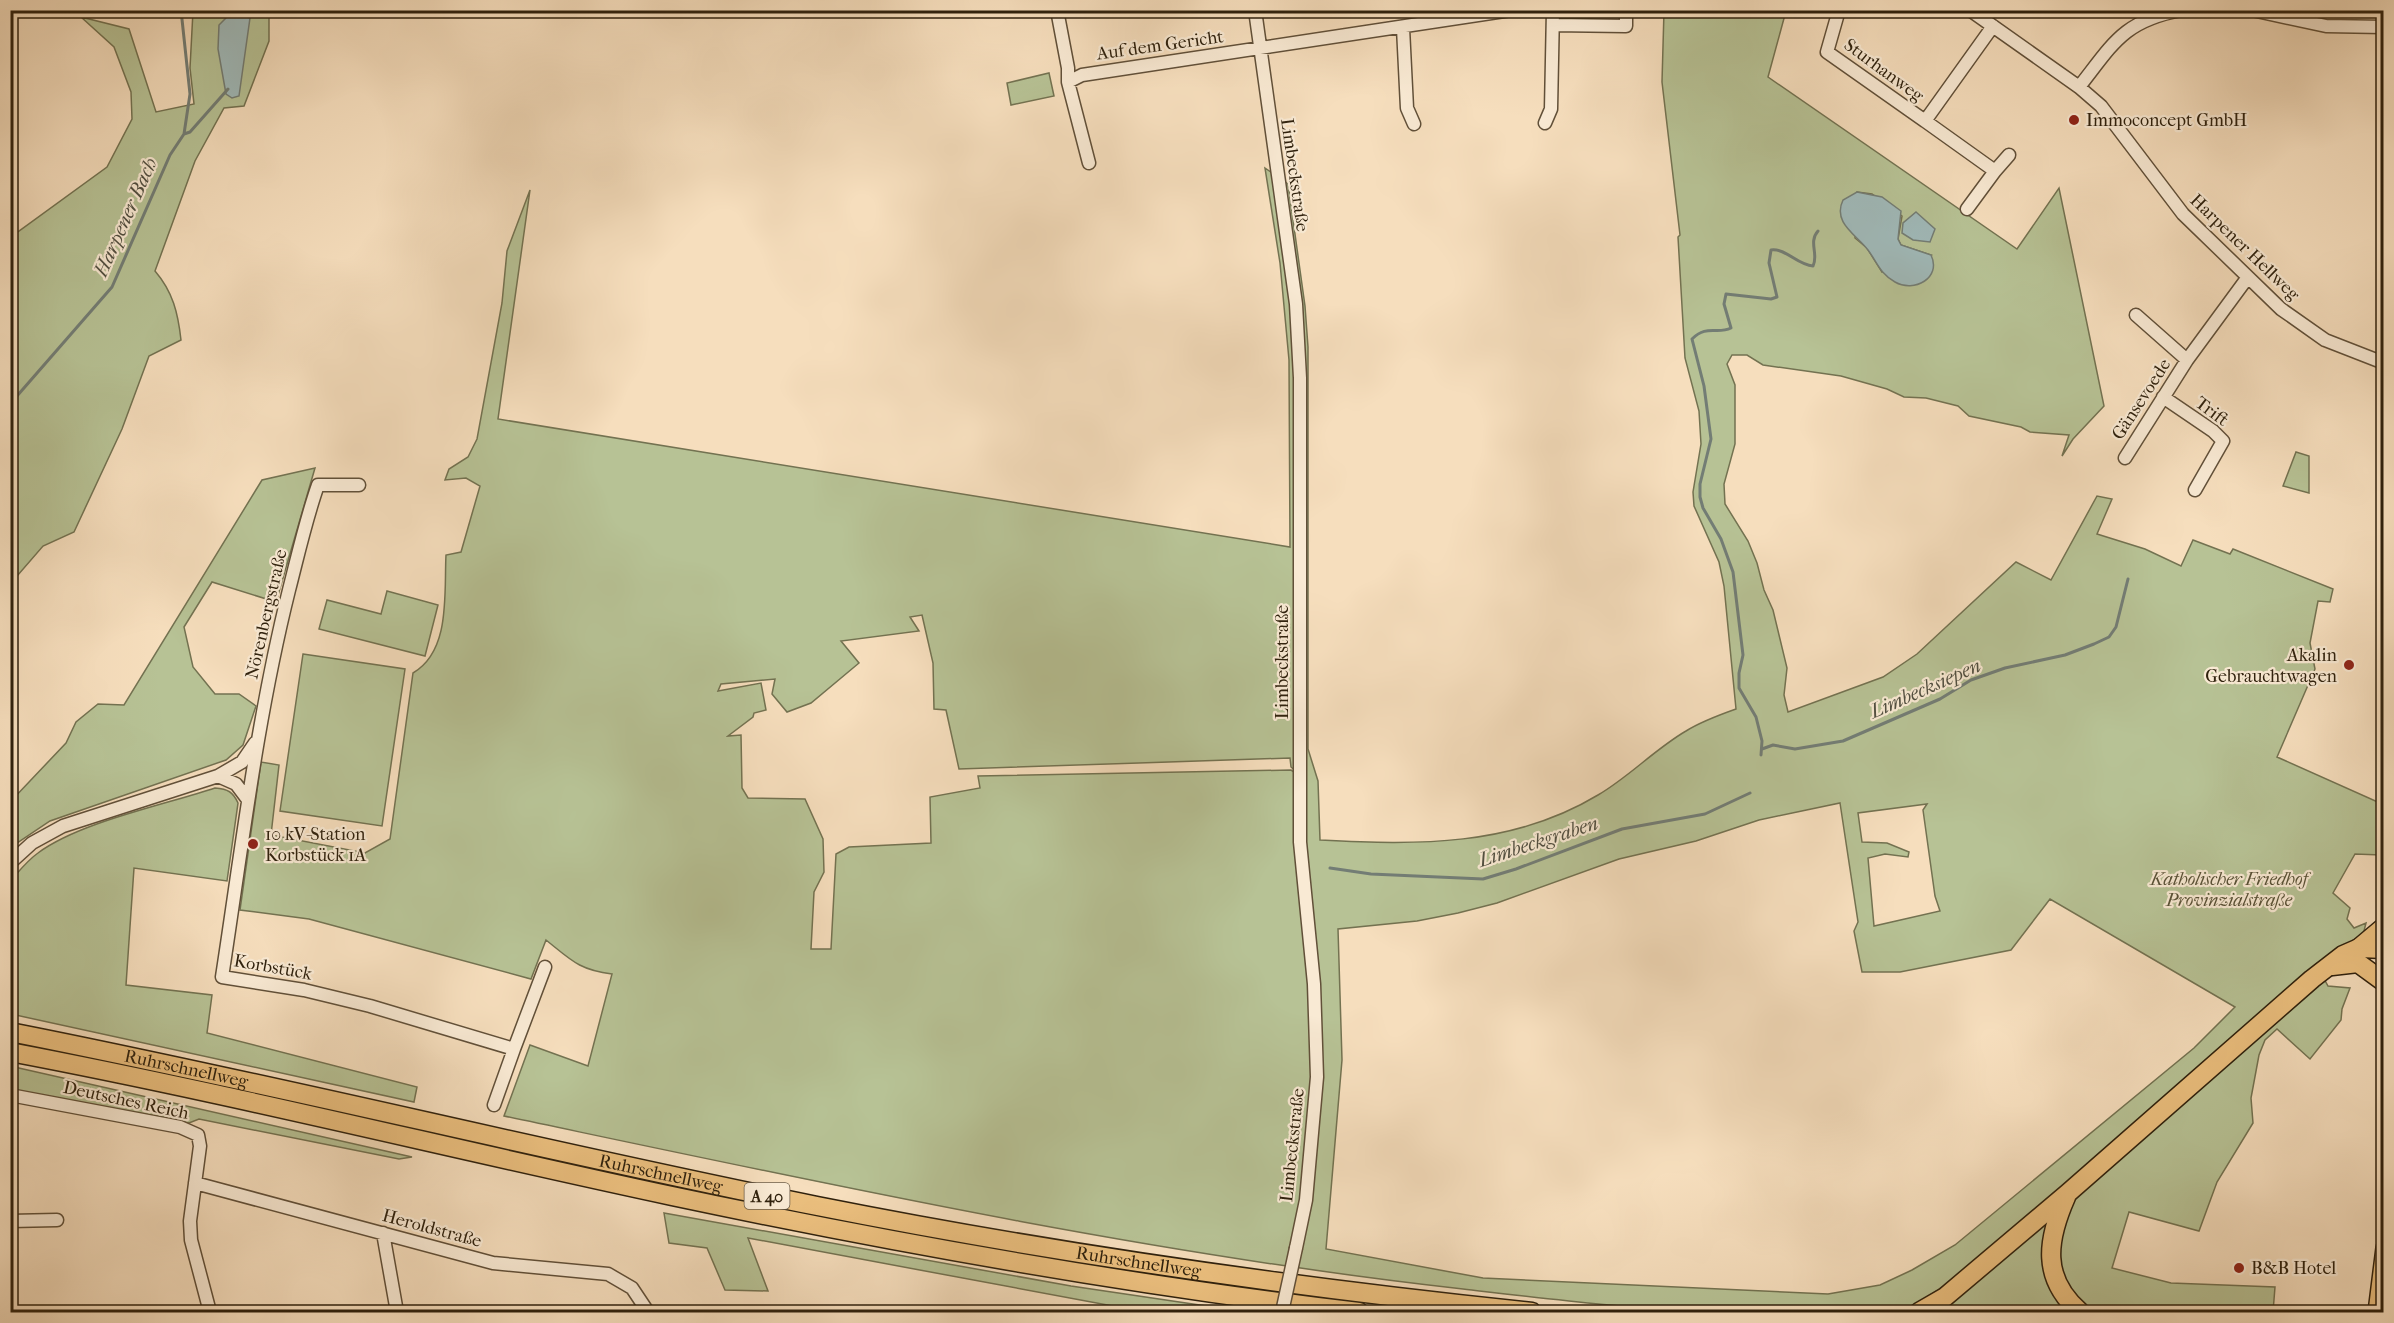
<svg xmlns="http://www.w3.org/2000/svg" width="2394" height="1323" font-family="'IM FELL French Canon',serif">
<style>
.green{fill:#b7c295;stroke:#737251;stroke-width:1.5;fill-rule:evenodd}
.water{fill:#a0baba;stroke:#737d75;stroke-width:1.5}
.lines{fill:none;stroke-linecap:round;stroke-linejoin:round}
.stream{stroke:#737d75;stroke-width:3}
.minor-casing{stroke:#615039;stroke-width:15}
.major-casing{stroke:#2f210d;stroke-width:18}
.highway-casing{stroke:#2f210d;stroke-width:21}
.minor{stroke:#f9ead4;stroke-width:12}
.major{stroke:#ebbf7e;stroke-width:15}
.highway{stroke:#ebbf7e;stroke-width:18}
.minor-bridge-casing{stroke:#615039;stroke-width:15;stroke-linecap:butt}
.minor-bridge{stroke:#f9ead4;stroke-width:12}
.poi-dot{fill:#8f2418;stroke:#f9ead4;stroke-width:2}
.labels{text-anchor:middle;stroke-width:4.5;stroke-linejoin:round;paint-order:stroke}
.shield{fill:#f9ead4;stroke:#6c5d49;stroke-width:1.5}
.shield-label{font-size:16px;font-weight:bold;fill:#2f210d}
.street-label{font-size:18px;fill:#2f210d;stroke:#f9ead4}
.poi-label{font-size:18px;fill:#2f210d;stroke:#f9ead4;text-anchor:start}
.park-label{font-size:18px;font-style:italic;fill:#585136;stroke:#f9ead4}
.water-label{font-size:20px;font-style:italic;fill:#514f41;stroke:#f9ead4}
</style>
<rect width="100%" height="100%" fill="#f6debd"/>
<filter id="stains"><feTurbulence type="fractalNoise" baseFrequency=".00333" numOctaves="4"/><feColorMatrix values="0 0 0 0 .2 0 0 0 0 .09 0 0 0 0 .02 0 0 0 .5 -.17"/></filter>
<radialGradient id="worn" r=".72"><stop offset=".6" stop-color="#630" stop-opacity="0"/><stop offset="1" stop-color="#630" stop-opacity=".3"/></radialGradient>
<path class="green" d="M 193,11 L 256,11 L 269,15 L 269,41 L 244,106 L 224,108 L 195,161 L 155,271 C 173,292 178,313 181,340 L 149,356 L 122,429 L 74,532 L 43,546 L 11,583 L 11,237 L 107,167 L 132,119 L 131,92 L 114,47 L 81,17 L 129,29 L 156,112 L 194,104 L 190,68 Z
M 1664,11 L 1786,11 L 1768,77 L 2017,249 L 2059,188 L 2104,406 L 2073,439 L 2062,456 L 2069,435 L 2030,432 L 2021,427 L 1969,416 L 1958,406 L 1926,398 L 1904,397 L 1887,389 L 1841,376 L 1763,365 L 1747,355 L 1732,355 L 1727,364 L 1735,385 L 1735,444 L 1724,484 L 1725,504 L 1748,541 L 1757,563 L 1764,590 L 1773,610 L 1787,668 L 1784,695 L 1788,712 L 1883,677 L 1917,654 L 2016,562 L 2051,580 L 2097,496 L 2112,499 L 2097,534 L 2145,549 L 2181,566 L 2193,540 L 2230,554 L 2233,549 L 2333,589 L 2330,602 L 2318,601 L 2310,643 L 2315,669 L 2277,757 L 2380,803 L 2381,855 L 2355,854 L 2333,893 L 2350,908 L 2347,919 L 2354,928 L 2366,923 L 2363,935 L 2316,964 L 2328,986 L 2350,988 L 2342,1009 L 2341,1020 L 2310,1059 L 2277,1029 L 2265,1040 L 2259,1055 L 2251,1098 L 2253,1123 L 2217,1182 L 2199,1231 L 2129,1212 L 2112,1268 L 2171,1283 L 2275,1287 L 2273,1312 L 2096,1312 L 2073,1296 L 2061,1273 L 2059,1231 L 2072,1204 L 1916,1304 L 1893,1312 C 1836,1312 1780,1314 1723,1312 C 1637,1310 1549,1299 1463,1289 C 1140,1253 822,1183 504,1116 L 530,1045 L 588,1066 L 612,974 C 579,970 571,960 546,940 L 531,979 L 309,919 L 240,910 L 261,762 L 279,765 L 271,835 L 365,853 L 390,839 L 413,673 C 451,651 444,593 446,555 L 461,552 L 480,486 L 466,478 L 445,480 L 449,469 L 468,457 L 477,439 L 502,303 L 507,251 L 530,190 L 498,419 L 1290,547 L 1289,360 L 1280,263 L 1265,168 L 1288,184 L 1305,306 L 1308,347 L 1308,749 L 1318,781 L 1320,840 C 1417,845 1512,847 1598,795 C 1629,777 1655,749 1686,731 C 1702,721 1719,715 1736,709 L 1724,586 L 1719,562 L 1694,506 L 1693,492 L 1701,444 L 1699,411 L 1685,358 L 1678,237 L 1680,235 L 1662,82 ZM 1857,192 L 1872,194 L 1902,216 L 1898,239 L 1901,245 L 1931,255 L 1882,272 L 1867,248 L 1855,238 ZM 922,615 L 933,663 L 934,709 L 946,710 L 959,769 L 1290,758 L 1291,767 L 1302,777 L 1291,770 L 978,776 L 980,788 L 930,797 L 931,843 L 849,847 L 836,854 L 831,949 L 811,949 L 814,892 L 824,872 L 823,839 L 805,799 L 748,798 L 742,788 L 741,735 L 728,736 L 753,717 L 754,713 L 766,710 L 761,683 L 718,691 L 721,684 L 775,679 L 772,694 L 787,712 L 811,703 L 859,663 L 841,641 L 919,631 L 910,617 ZM 1840,803 L 1858,922 L 1854,931 L 1862,972 L 1900,972 L 2011,950 L 2050,899 L 2235,1007 L 2194,1048 L 1955,1245 L 1912,1270 L 1880,1285 L 1828,1294 L 1483,1278 L 1326,1249 L 1342,1060 L 1338,929 L 1417,921 L 1458,913 L 1497,903 L 1619,859 L 1696,841 L 1759,820 ZM 1927,804 L 1923,810 L 1935,896 L 1940,911 L 1874,926 L 1868,858 L 1885,854 L 1908,857 L 1909,852 L 1887,843 L 1862,842 L 1858,813 Z
M 1049,73 L 1054,96 L 1011,105 L 1007,83 Z
M 2296,452 L 2309,456 L 2309,493 L 2283,486 Z
M 315,468 L 276,602 L 212,582 L 184,627 L 193,667 L 215,694 L 239,694 L 256,706 L 243,745 L 226,760 L 50,821 L 11,847 L 11,801 L 66,743 L 76,722 L 98,704 L 124,705 L 262,480 Z
M 387,591 L 438,605 L 425,656 L 319,629 L 327,600 L 381,614 Z
M 303,654 L 405,669 L 382,826 L 280,811 Z
M 215,788 C 228,789 233,792 238,803 L 227,881 L 134,868 L 126,985 L 212,995 L 207,1033 L 417,1087 L 414,1102 L 11,1014 L 12,879 C 20,870 28,860 38,853 C 80,822 164,805 215,788 Z
M 10,1066 L 412,1157 L 399,1159 L 199,1119 L 189,1123 L 11,1090 Z
M 664,1213 L 1071,1286 L 1247,1312 L 1145,1312 L 748,1238 L 768,1291 L 725,1290 L 707,1248 L 669,1243 Z
M 2049,1215 C 2036,1258 2052,1275 2071,1312 L 1935,1312 Z"/>
<path class="water" d="M 233,11 L 250,18 L 239,96 L 232,98 L 226,94 L 218,49 L 219,25 Z
M 1857,192 L 1882,197 L 1901,211 L 1898,239 L 1901,245 L 1931,255 C 1942,278 1914,293 1895,282 C 1881,275 1877,262 1868,250 C 1857,235 1832,223 1843,200 Z
M 1916,212 L 1935,229 L 1930,242 L 1913,240 L 1902,233 L 1903,223 Z"/>
<g class="lines">
<path class="stream" d="M 184,134 L 190,132 L 228,89
M 10,404 L 112,287 L 170,155 L 184,134 L 190,94 L 181,10
M 1762,749 L 1773,745 L 1795,749 L 1843,741 L 1940,699 L 1971,680 L 2005,668 L 2065,655 L 2094,644 L 2109,637 L 2116,627 L 2128,579
M 1761,755 L 1762,741 L 1756,717 L 1739,688 L 1739,673 L 1743,655 L 1733,572 L 1721,539 L 1703,508 L 1700,497 L 1700,484 L 1711,439 L 1704,386 L 1692,339 C 1707,324 1717,335 1731,328 L 1724,304 L 1726,294 L 1771,299 L 1777,297 L 1769,263 L 1771,250 C 1786,248 1797,265 1813,266 C 1819,255 1808,242 1818,231
M 1330,868 L 1371,874 L 1483,879 L 1516,869 L 1622,829 L 1705,814 L 1750,793"/>
<defs>
<path id="minor" d="M 1057,10 L 1068,68 L 1068,82 L 1089,163
M 1255,10 L 1296,304 L 1300,378 L 1300,842 L 1314,984 L 1317,1077 L 1306,1200 L 1296,1248
M 1839,10 L 1827,52 L 1925,121 L 1993,26
M 1970,10 L 2079,87 L 2101,106 L 2183,214 L 2281,309 L 2325,340 L 2384,363
M 2252,10 L 2326,26 L 2384,27
M 1553,25 L 1626,26 L 1626,10
M 1403,28 L 1407,108 L 1414,124
M 1068,82 L 1082,75 L 1511,10
M 2079,87 C 2113,44 2123,21 2181,10
M 1925,121 L 1995,171 L 1967,209
M 1545,123 L 1551,109 L 1553,10
M 1995,171 L 2009,155
M 2136,315 L 2187,360
M 2163,397 L 2213,431 L 2223,441 L 2195,490
M 2125,458 L 2187,360 L 2248,277
M 359,485 L 318,485 C 306,519 298,555 289,590 C 257,718 242,847 222,977 L 304,990 L 370,1006 L 514,1049 L 545,967
M 218,776 L 236,784 L 248,800
M 10,863 L 32,843 L 63,826 L 218,776 L 242,762 L 255,743
M 10,1095 L 180,1127 L 198,1135 L 200,1146 L 190,1221 L 191,1240 L 210,1312
M 494,1105 L 514,1049
M 195,1183 L 493,1263 L 608,1274 L 632,1288 L 648,1312
M 10,1221 L 57,1220
M 383,1233 L 397,1312"/>
<path id="major" d="M 2376,1312 L 2384,1248"/>
<g id="highway">
<path d="M 2359,948 L 2384,927"/>
<path d="M 2332,966 L 2358,963 L 2384,982"/>
<path id="s1" d="M 10,1032 C 280,1085 547,1152 817,1206 C 1053,1253 1292,1287 1532,1312"/>
<path d="M 10,1052 C 232,1094 451,1149 672,1196 C 899,1244 1129,1285 1359,1312"/>
<path d="M 2066,1197 C 2047,1240 2041,1278 2080,1312"/>
<path d="M 1919,1312 L 1945,1297 L 2068,1193 L 2312,979 L 2343,955 L 2359,948 L 2384,949"/>
</g>
</defs>
<use href="#minor" class="minor-casing"/>
<use href="#major" class="major-casing"/>
<use href="#highway" class="highway-casing"/>
<use href="#minor" class="minor"/>
<use href="#major" class="major"/>
<use href="#highway" class="highway"/>
<defs>
<path id="minor-bridge" d="M 1282,1312 L 1296,1248"/>
</defs>
<use href="#minor-bridge" class="minor-bridge-casing"/>
<use href="#minor-bridge" class="minor-bridge"/>
</g>
<g class="poi-dot">
<circle cx="2074" cy="120" r="6"/>
<circle cx="2349" cy="665" r="6"/>
<circle cx="253" cy="844" r="6"/>
<circle cx="2239" cy="1268" r="6"/>
</g>
<g class="labels">
<rect class="shield" x="744.5" y="1183" width="45" height="26" rx="4.5"/>
<g class="shield-label">
<text x="767" y="1202">A 40</text>
</g>
<g class="street-label">
<text transform="translate(1160 45) rotate(-8)" y="6">Auf dem Gericht</text>
<text transform="translate(1884 70) rotate(36)" y="6">Sturhanweg</text>
<text transform="translate(1295 175) rotate(82)" y="6">Limbeckstraße</text>
<text transform="translate(2245 247) rotate(44)" y="6">Harpener Hellweg</text>
<text transform="translate(2141 399) rotate(-57)" y="6">Gänsevoede</text>
<text transform="translate(2212 411) rotate(37)" y="6">Trift</text>
<text transform="translate(266 614) rotate(-77)" y="6">Nörenbergstraße</text>
<text transform="translate(1282 662) rotate(-90)" y="6">Limbeckstraße</text>
<text transform="translate(273 967) rotate(10)" y="6">Korbstück</text>
<text dy="6" stroke="none"><textPath href="#s1" startOffset="180">Ruhrschnellweg</textPath></text>
<text transform="translate(126 1100) rotate(12)" y="6">Deutsches Reich</text>
<text transform="translate(1292 1145) rotate(-84)" y="6">Limbeckstraße</text>
<text dy="6" stroke="none"><textPath href="#s1" startOffset="666">Ruhrschnellweg</textPath></text>
<text transform="translate(432 1228) rotate(15)" y="6">Heroldstraße</text>
<text dy="6" stroke="none"><textPath href="#s1" startOffset="1152">Ruhrschnellweg</textPath></text>
</g>
<g class="poi-label">
<text x="2086" y="126">Immoconcept GmbH</text>
<text x="2337" y="661" text-anchor="end">Akalin<tspan x="2337" dy="21">Gebrauchtwagen</tspan></text>
<text x="265" y="840">10 kV-Station<tspan x="265" dy="21">Korbstück 1A</tspan></text>
<text x="2251" y="1274">B&amp;B Hotel</text>
</g>
<g class="park-label">
<text x="2229" y="885">Katholischer Friedhof<tspan x="2229" dy="21">Provinzialstraße</tspan></text>
</g>
<g class="water-label">
<text transform="translate(125 217) rotate(-66)" y="7">Harpener Bach</text>
<text transform="translate(1925 688) rotate(-24)" y="7">Limbecksiepen</text>
<text transform="translate(1538 841) rotate(-18)" y="7">Limbeckgraben</text>
</g>
</g>
<rect width="2394" height="1323" fill="none" stroke="#f6debd" stroke-width="36"/>
<rect x="12" y="12" width="2370" height="1299" fill="none" stroke="#2f210d" stroke-width="3"/>
<rect x="18" y="18" width="2358" height="1287" fill="none" stroke="#2f210d" stroke-width="1.5"/>
<rect width="100%" height="100%" filter="url(#stains)"/>
<rect width="100%" height="100%" fill="url(#worn)"/>
</svg>
